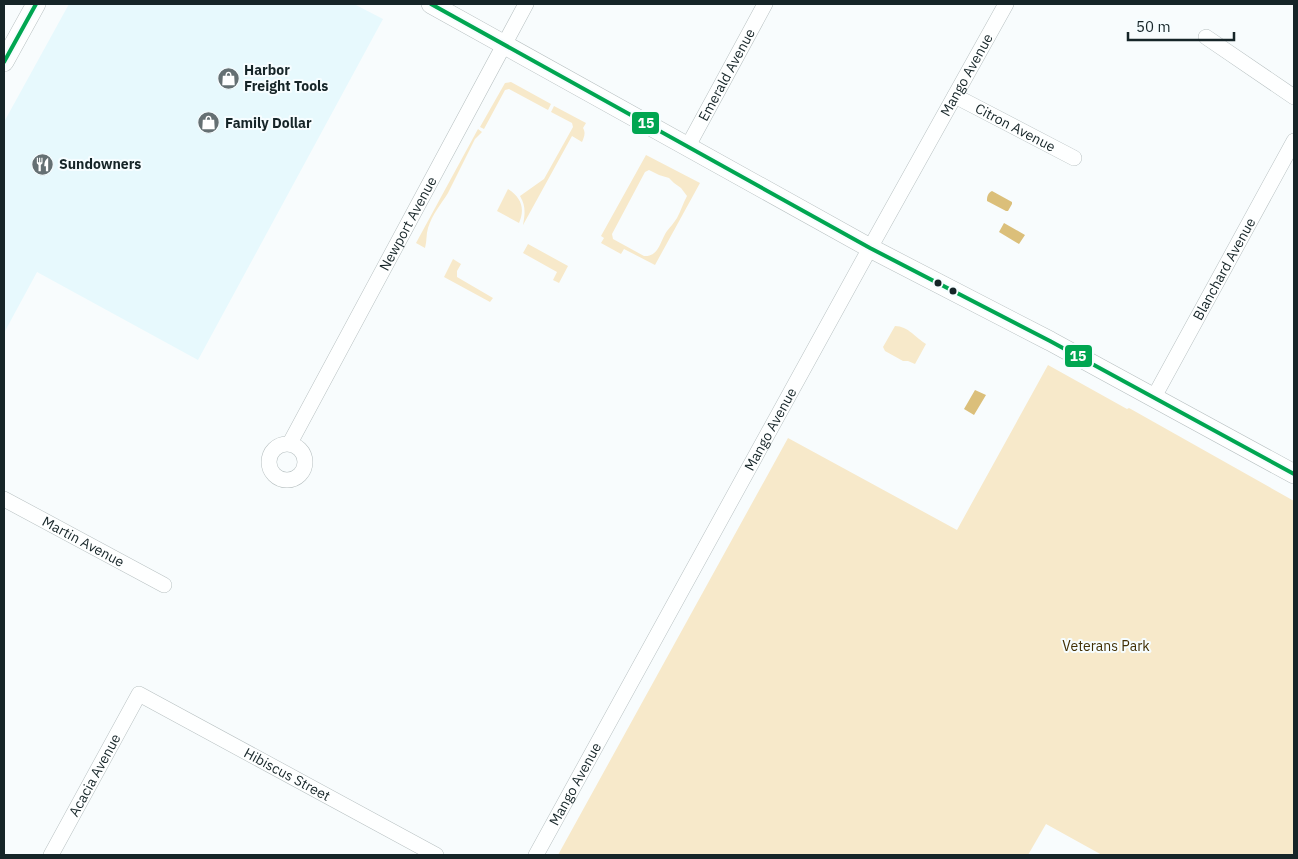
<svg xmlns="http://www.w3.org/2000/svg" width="1298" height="859" font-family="'IBM Plex Sans',sans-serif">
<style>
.built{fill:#e7f9fd}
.green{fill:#f7e9ca;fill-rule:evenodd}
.water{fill:#dbbf7a}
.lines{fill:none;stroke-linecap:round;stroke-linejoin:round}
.minor-casing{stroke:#b8c1c2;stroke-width:16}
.major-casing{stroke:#b8c1c2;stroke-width:20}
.minor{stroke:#feffff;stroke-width:15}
.major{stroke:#feffff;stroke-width:19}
.bus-1-casing{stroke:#f6fdff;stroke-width:8}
.bus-1{stroke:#00a651;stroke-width:4}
.bus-dot{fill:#162528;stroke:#f6fdff;stroke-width:2}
.labels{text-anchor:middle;stroke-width:4;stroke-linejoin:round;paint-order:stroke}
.poi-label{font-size:14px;font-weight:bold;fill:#162528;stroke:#f6fdff;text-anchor:start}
.street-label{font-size:14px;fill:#162528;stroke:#f6fdff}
.park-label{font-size:14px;fill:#412f04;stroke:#f6fdff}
.line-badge{stroke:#f6fdff;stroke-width:2}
.badge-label{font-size:14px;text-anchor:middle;font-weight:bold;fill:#fff}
</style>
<rect width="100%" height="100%" fill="#f8fcfd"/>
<path class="built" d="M 69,4 L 354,4 L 383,19 L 198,360 L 37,272 L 4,333 L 4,122 Z"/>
<path class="green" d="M 511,82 L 551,104 L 548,110 L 509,89 L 505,90 L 484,129 L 480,127 L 505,83 Z
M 554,106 L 586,123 L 583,128 C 586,133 584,137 582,142 L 572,136 L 523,225 C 525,214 526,206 520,196 L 544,179 L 573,127 L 572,123 L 551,112 Z
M 478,129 L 482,132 L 475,139 L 448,193 C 441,204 432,215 428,228 C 426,234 427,241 425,248 L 416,243 Z
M 646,155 L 700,183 L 655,265 L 624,249 L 621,254 L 601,243 L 604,238 L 601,236 ZM 649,170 L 659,175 L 669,178 L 674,183 L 681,188 L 687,196 C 683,203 681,211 677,218 C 674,223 670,227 667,231 C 660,241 659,257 644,256 L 613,239 L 612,234 L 645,172 Z
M 508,189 C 522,198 525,209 519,223 L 497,211 Z
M 528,244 L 568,266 L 559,283 L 553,280 L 557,272 L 523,253 Z
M 453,259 L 461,264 L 457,271 L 457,277 L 493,298 L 490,302 L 444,277 Z
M 895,326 C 908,326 916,338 926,344 L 915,364 L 908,361 L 903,361 L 885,351 L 883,347 Z
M 1048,365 L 1127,409 L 1129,408 L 1294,501 L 1294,855 L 1102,855 L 1046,824 L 1028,855 L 558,855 L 788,438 L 957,530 Z"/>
<path class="water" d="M 992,191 L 1012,202 L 1012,204 L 1008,211 L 1006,211 L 987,201 C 987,196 988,193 992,191 Z
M 1004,223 L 1025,235 L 1019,244 L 999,232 Z
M 975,390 L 986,395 L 974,415 L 964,409 Z"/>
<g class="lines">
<defs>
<g id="minor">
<path d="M 1206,37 L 1294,97"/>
<path id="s1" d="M 955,96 L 1074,158"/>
<path id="s2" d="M 688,146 L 765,4"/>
<path id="s3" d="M 1154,397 L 1294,141"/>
<path id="s4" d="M 290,443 L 526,4"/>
<circle cx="287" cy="462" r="18"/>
<path id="s5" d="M 4,499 L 164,585"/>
<path id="s6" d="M 51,855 L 139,694 L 436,855"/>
<path id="s7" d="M 536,855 L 870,248 L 1006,4"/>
</g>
<path id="major" d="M 431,4 L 870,248 L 1050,341 L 1294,474
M 4,62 L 36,4"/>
</defs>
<use href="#minor" class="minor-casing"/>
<use href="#major" class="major-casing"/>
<use href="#minor" class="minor"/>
<use href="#major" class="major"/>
<defs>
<path id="bus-1" d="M 431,4 L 870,248 L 1050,341 L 1294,474
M 4,62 L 36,4"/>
</defs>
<use href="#bus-1" class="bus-1-casing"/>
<use href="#bus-1" class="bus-1"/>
</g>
<defs>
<symbol id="shop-disc" viewBox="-11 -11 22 22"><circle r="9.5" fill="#657073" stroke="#f6fdff"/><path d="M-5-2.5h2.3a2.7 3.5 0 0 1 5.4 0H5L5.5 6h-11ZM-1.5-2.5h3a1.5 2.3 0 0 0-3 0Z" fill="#fff"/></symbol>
<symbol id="restaurant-disc" viewBox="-11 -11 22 22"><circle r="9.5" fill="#657073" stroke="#f6fdff"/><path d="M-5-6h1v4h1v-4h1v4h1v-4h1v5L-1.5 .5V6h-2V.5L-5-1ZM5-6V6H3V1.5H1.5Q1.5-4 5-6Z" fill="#fff"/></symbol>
</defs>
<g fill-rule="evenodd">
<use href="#shop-disc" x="216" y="66" width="25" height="25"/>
<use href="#shop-disc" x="196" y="110" width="25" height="25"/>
<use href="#restaurant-disc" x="30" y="152" width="25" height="25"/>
</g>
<g class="bus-dot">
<circle cx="938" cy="283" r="4.5"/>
<circle cx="953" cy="291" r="4.5"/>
</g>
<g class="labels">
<g class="poi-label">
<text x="244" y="75">Harbor<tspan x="244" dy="16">Freight Tools</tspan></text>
<text x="225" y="128">Family Dollar</text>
<text x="59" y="169">Sundowners</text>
</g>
<g class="street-label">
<text dy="5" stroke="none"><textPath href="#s2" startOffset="81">Emerald Avenue</textPath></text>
<text dy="5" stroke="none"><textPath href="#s7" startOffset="891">Mango Avenue</textPath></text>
<text dy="5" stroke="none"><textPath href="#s1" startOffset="68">Citron Avenue</textPath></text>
<text dy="5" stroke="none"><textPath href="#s4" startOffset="249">Newport Avenue</textPath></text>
<text dy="5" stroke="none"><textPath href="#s3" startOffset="146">Blanchard Avenue</textPath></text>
<text dy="5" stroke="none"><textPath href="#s7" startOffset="486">Mango Avenue</textPath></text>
<text dy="5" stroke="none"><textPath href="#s5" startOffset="90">Martin Avenue</textPath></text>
<text dy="5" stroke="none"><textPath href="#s6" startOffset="91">Acacia Avenue</textPath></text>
<text dy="5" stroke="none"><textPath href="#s6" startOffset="352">Hibiscus Street</textPath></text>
<text dy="5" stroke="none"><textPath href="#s7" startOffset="81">Mango Avenue</textPath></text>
</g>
<g class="park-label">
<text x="1106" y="651">Veterans Park</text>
</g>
</g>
<g class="line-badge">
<rect x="631" y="111" width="29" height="24" rx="5" fill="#00a651"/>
<rect x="1064" y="344" width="29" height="24" rx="5" fill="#00a651"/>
</g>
<g class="badge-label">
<text x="646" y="128">15</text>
<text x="1078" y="361">15</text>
</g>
<rect width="1298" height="859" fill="none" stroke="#162528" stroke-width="10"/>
<path d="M1128 32v8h106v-8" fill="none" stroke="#162528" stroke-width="2.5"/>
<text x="1136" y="32" font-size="15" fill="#162528" stroke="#f6fdff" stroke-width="4" paint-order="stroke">50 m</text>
</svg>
